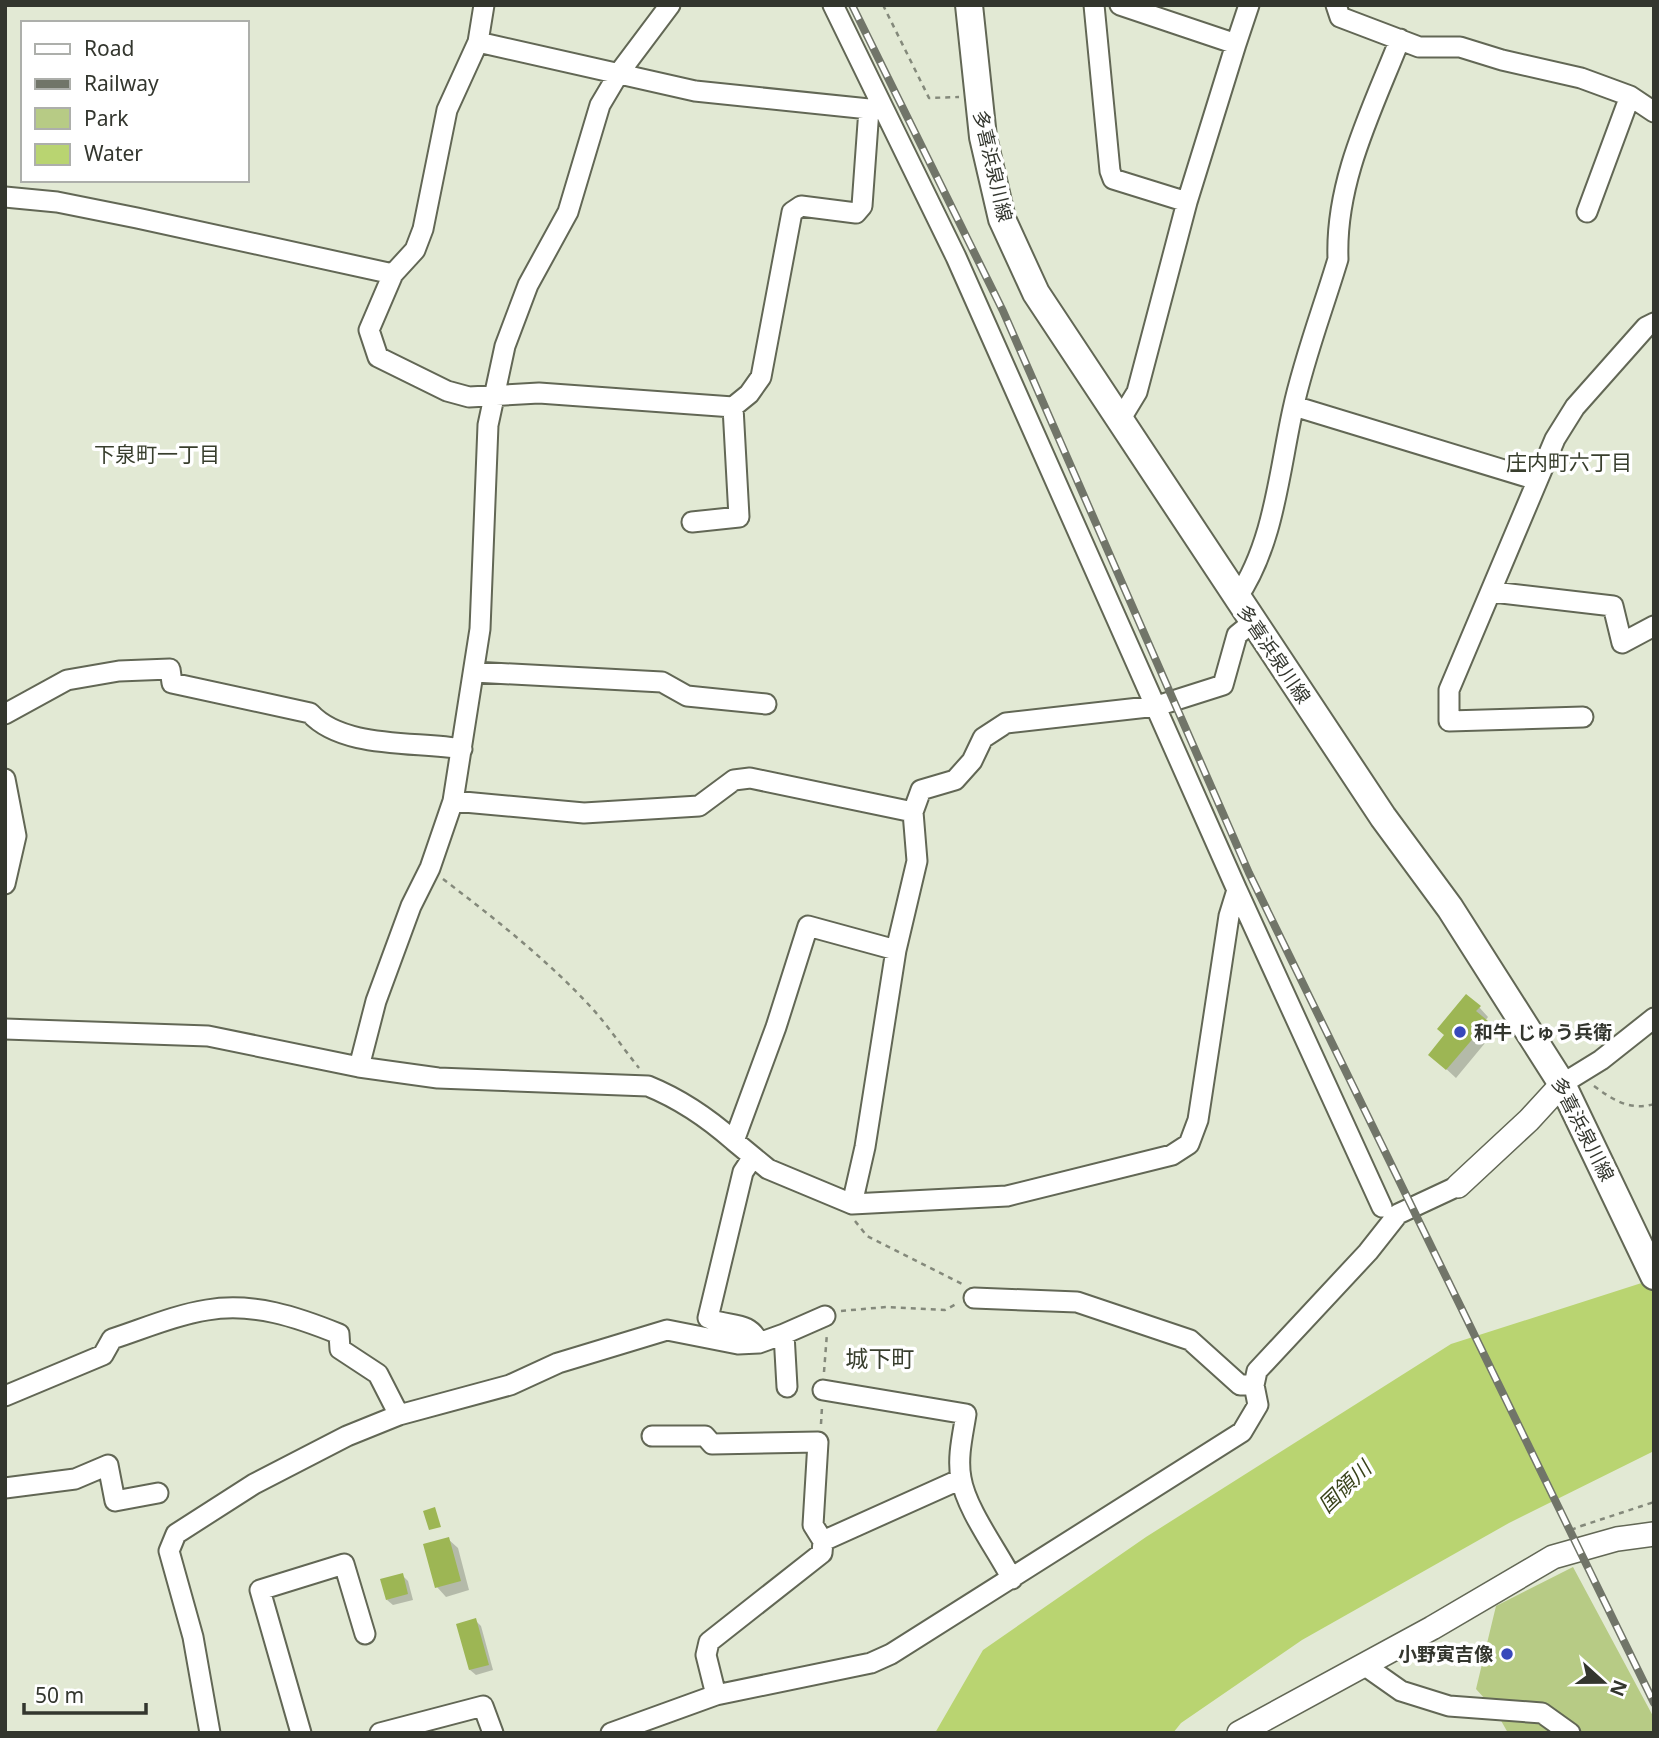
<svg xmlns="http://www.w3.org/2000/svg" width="1659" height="1738" font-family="'Noto Sans','Noto Sans JP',sans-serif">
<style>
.green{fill:#b7cb85}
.water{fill:#b9d471}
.shadow{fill:#0003}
.building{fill:#9db654}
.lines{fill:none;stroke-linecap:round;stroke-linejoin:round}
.minor-casing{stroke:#626755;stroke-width:23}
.tertiary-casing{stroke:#626755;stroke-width:26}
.secondary-casing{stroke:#626755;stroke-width:30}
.path{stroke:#84897b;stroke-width:2.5;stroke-dasharray:5 5;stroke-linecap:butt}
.minor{stroke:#fff;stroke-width:19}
.tertiary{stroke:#fff;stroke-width:23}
.secondary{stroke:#fff;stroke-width:26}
.rail-casing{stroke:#717569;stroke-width:8}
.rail{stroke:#fff;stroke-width:5;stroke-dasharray:16;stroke-linecap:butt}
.poi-dot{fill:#3848bb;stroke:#fff;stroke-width:2.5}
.labels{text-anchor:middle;stroke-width:7;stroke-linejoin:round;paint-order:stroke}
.street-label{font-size:19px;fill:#33362e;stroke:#fff}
.poi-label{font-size:19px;font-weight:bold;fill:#33362e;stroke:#fff;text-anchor:start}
.neighbourhood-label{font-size:21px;fill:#383e2d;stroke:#fff}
.water-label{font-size:21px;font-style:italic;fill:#39431a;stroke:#fff}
.quarter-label{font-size:23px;fill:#383e2d;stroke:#fff}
</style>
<rect width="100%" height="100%" fill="#e2e9d4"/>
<path class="green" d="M 1573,1567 L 1654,1718 L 1654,1733 L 1508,1733 L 1495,1710 L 1476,1689 L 1496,1606 Z"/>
<path class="water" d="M 1654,1279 L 1654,1451 L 1509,1523 L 1302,1640 L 1181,1723 L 1173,1733 L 935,1733 L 983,1650 L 1146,1537 L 1451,1344 Z"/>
<path class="shadow" d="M 1479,1007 L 1488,1017 L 1485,1021 L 1495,1031 L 1456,1078 L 1430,1054 Z
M 448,1539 L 458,1548 L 469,1590 L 446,1597 L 437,1587 Z
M 402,1575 L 408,1581 L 413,1600 L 393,1605 L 387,1600 Z
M 475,1620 L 481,1626 L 493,1670 L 476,1675 L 470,1670 Z"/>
<path class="building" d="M 1466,994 L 1481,1006 L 1476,1011 L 1488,1021 L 1446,1070 L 1428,1055 L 1444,1035 L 1437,1029 Z
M 435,1507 L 441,1527 L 429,1530 L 423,1511 Z
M 449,1537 L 461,1581 L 435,1588 L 423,1544 Z
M 403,1573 L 408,1594 L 386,1600 L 380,1579 Z
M 476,1618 L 489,1665 L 469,1670 L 456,1624 Z"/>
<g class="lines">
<defs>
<path id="minor" d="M 484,5 L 478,42 L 447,110 L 423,229 L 415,250 L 393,274 L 369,330 L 378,357 L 447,391 L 469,397 L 539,393 L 733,407 L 739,517 L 692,522
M 833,5 L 956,257 L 1237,890 L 1229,916 L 1198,1120 L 1189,1144 L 1172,1155 L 1007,1196 L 852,1204 L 768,1169 L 734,1141 L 776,1027 L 808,926 L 896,950
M 1094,5 L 1110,171 L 1113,179 L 1187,202
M 1120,5 L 1236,44 L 1249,5
M 1336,5 L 1340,17 L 1419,47 L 1460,47 L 1502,60 L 1581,78 L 1630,96 L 1654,112
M 478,42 L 695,91 L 869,109 L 862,206 L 856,213 L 801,206 L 792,212 L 761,377 L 749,394 L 733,407
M 5,197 L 57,202 L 137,218 L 393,274
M 1587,212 L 1630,96
M 1294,406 L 1537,480
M 1120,420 L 1137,392 L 1187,202 L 1236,44
M 1493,592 L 1613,606 L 1622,643 L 1654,626
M 1237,598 C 1274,544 1279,472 1293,409 C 1304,358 1323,309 1338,259 C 1335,181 1372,110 1400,39
M 474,672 L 662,682 L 687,696 L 766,704
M 5,714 L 67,680 L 119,671 L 170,669 L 172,683 L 310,713 C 343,749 415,741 462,749
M 1583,717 L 1449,721 L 1449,690 L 1555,439 L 1575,407 L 1646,327 L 1654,323
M 5,779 L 16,836 L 5,884
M 453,801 L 584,813 L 699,806 L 734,780 L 750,778 L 913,812
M 1237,890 L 1382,1207
M 5,1029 L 208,1036 L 359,1067 L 438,1078 L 648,1086 C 680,1099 708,1118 734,1141
M 359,1067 L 376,1001 L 411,906 L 430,868 L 453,801 L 480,629 L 488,425 L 505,346 L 528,285 L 568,212 L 600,105 L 619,73 L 670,5
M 1562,1084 L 1601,1060 L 1654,1018
M 753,1157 L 743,1172 L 708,1318 C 728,1328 749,1319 759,1343
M 852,1204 L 865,1147 L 896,950 L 917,861 L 913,812 L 921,790 L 955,780 L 972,761 L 983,738 L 1006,723 L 1157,706 L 1223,685 L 1237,635 L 1253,622
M 974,1298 L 1077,1302 L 1190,1340 L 1240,1385 L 1254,1385
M 787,1387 L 784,1334 L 825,1316
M 823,1390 L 966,1414 C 963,1434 957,1457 961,1478 C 966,1509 997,1550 1012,1579
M 5,1396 L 103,1355 L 112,1339 C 143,1329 175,1315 207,1310 C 253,1302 297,1317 339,1334 L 340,1349 L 378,1374 L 399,1415
M 652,1436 L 705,1436 L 712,1444 L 818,1442 L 813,1525 L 823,1541 L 961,1479
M 5,1488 L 75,1479 L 108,1465 L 115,1501 L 158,1493
M 1364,1665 L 1401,1691 L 1449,1706 L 1542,1713 L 1570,1733
M 716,1695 L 706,1655 L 709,1642 L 822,1553 L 823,1541
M 210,1733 L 193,1637 L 169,1551 L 176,1534 L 254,1484 L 347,1436 L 399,1415 L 510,1385 L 558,1363 L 667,1330 L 738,1344 L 759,1343 L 784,1334
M 301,1733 L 260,1590 L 344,1564 L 365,1634
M 380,1733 L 483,1706 L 493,1733
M 611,1733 L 716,1695 L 871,1663 L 891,1654 L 1242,1432 L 1258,1405 L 1254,1385 L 1257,1371 L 1368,1252 L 1398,1214 L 1458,1186"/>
<path id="tertiary" d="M 1458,1186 L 1529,1120 L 1562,1084
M 1239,1733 L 1432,1628 L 1553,1557 L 1617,1539 L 1654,1534"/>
<path id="secondary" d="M 969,5 L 983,137 L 1002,219 L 1036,293 L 1383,817 L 1450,908 L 1562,1084 L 1654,1276"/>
</defs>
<use href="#minor" class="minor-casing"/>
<use href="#tertiary" class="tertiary-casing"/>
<use href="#secondary" class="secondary-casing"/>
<path class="path" d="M 883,5 L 929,98 L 959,97
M 443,879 C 494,918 545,958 589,1005 C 607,1024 622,1047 639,1068
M 1594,1086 C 1613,1100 1630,1111 1654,1104
M 855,1221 L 867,1236 L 962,1284
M 841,1311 L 886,1307 L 945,1310 L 958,1303
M 824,1372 L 827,1333
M 821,1424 L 822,1407
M 1581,1526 L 1654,1502
M 1571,1530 L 1581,1526"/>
<use href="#minor" class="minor"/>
<use href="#tertiary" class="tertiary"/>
<use href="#secondary" class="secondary"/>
<defs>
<path id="rail" d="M 852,5 L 1003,311 L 1249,873 L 1654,1703"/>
</defs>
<use href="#rail" class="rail-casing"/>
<use href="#rail" class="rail"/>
</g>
<g class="poi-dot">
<circle cx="1460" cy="1032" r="7"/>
<circle cx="1507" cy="1654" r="7"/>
</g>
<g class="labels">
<g class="street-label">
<text transform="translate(993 166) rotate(77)" y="7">多喜浜泉川線</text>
<text transform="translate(1274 654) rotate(56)" y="7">多喜浜泉川線</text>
<text transform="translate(1583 1129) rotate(63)" y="7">多喜浜泉川線</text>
</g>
<g class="poi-label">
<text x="1474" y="1039">和牛 じゅう兵衛</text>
<text x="1493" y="1661" text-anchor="end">小野寅吉像</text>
</g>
<g class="neighbourhood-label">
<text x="157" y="462">下泉町一丁目</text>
<text x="1569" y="470">庄内町六丁目</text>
</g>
<g class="water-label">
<text transform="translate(1345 1487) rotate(-44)" y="7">国領川</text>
</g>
<g class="quarter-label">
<text x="880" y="1367">城下町</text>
</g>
</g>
<rect width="1659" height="1738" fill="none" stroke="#33362e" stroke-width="14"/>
<rect x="21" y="21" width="228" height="161" fill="#ffffff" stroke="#adafab" stroke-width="2"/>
<rect x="35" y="44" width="35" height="10" fill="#ffffff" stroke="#adafab" stroke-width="2"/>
<text x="84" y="56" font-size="21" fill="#33362e">Road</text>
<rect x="35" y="79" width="35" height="10" fill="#717569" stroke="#adafab" stroke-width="2"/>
<text x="84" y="91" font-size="21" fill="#33362e">Railway</text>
<rect x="35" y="108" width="35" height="21" fill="#b7cb85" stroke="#adafab" stroke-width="2"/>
<text x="84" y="126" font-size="21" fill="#33362e">Park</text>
<rect x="35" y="144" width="35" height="21" fill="#b9d471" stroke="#adafab" stroke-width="2"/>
<text x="84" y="161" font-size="21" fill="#33362e">Water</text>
<g transform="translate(1603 1682) rotate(111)" stroke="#ffffff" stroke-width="5" paint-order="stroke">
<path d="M0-5L12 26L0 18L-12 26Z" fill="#33362e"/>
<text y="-10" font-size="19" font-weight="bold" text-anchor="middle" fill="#33362e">N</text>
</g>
<path d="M24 1703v10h122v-10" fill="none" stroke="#33362e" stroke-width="3.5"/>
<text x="35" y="1703" font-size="21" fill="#33362e" stroke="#ffffff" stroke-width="5" paint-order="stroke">50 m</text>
</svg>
